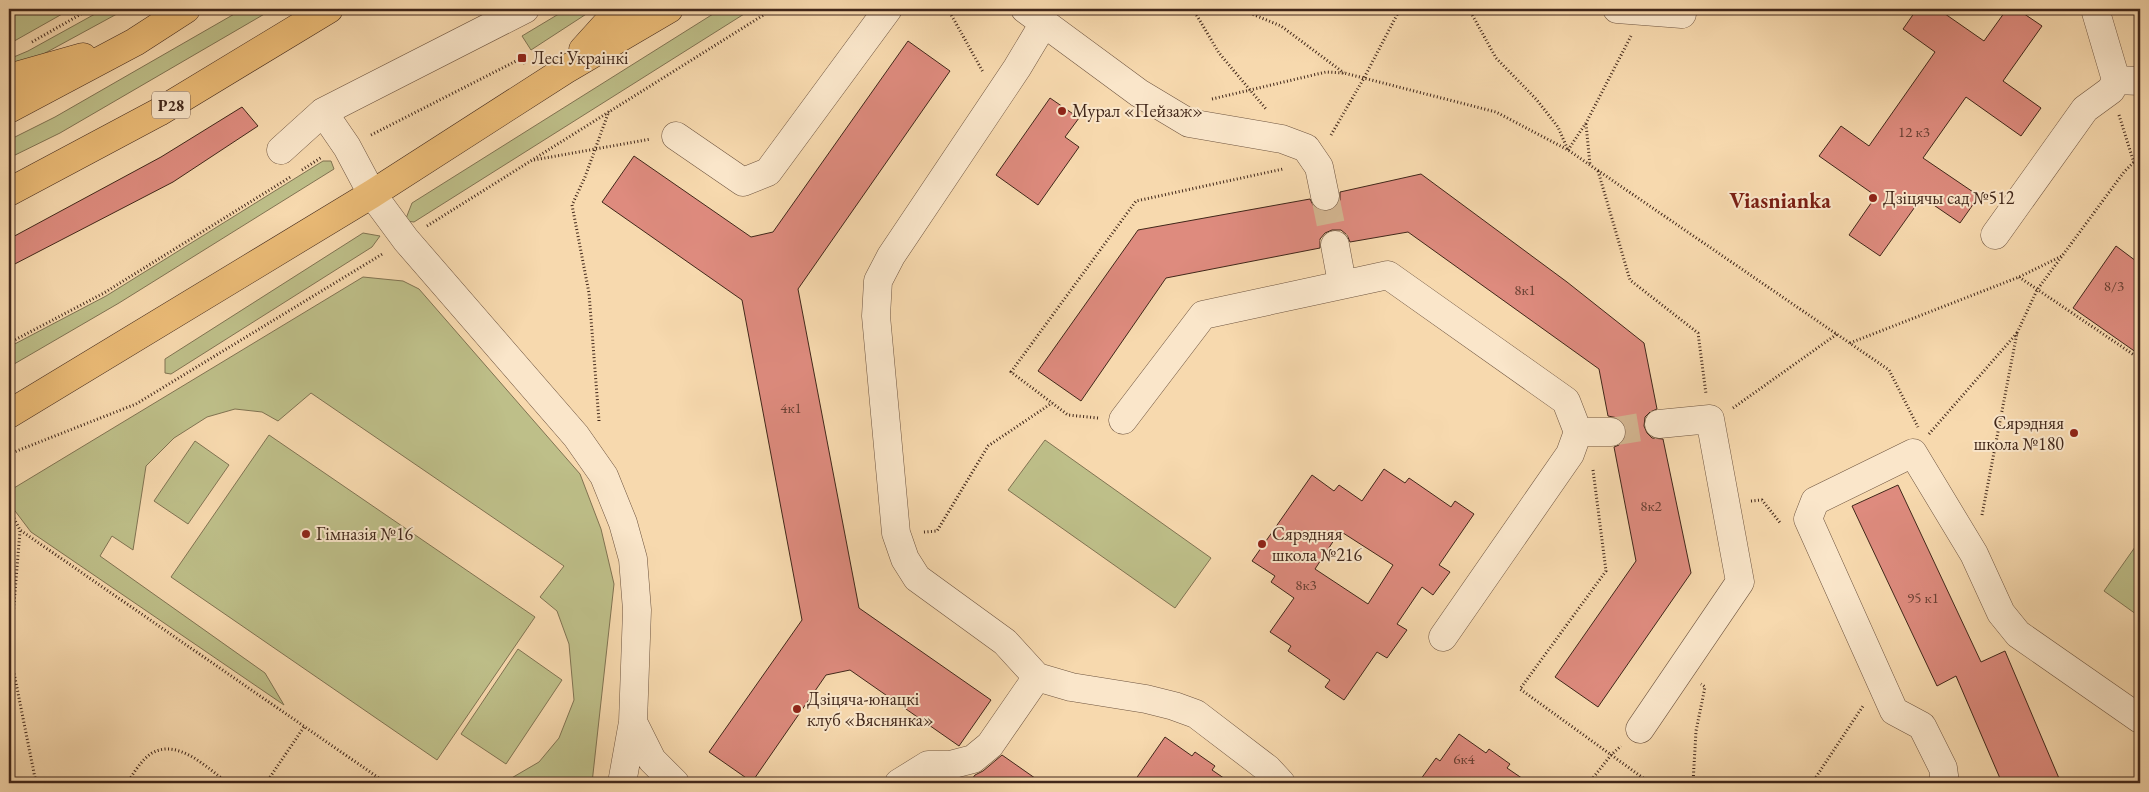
<svg xmlns="http://www.w3.org/2000/svg" width="2149" height="792" font-family="'EB Garamond',serif">
<style>
.green{fill:#bebf89;stroke:#807352}
.building{fill:#de8b7e;stroke:#41271a;fill-rule:evenodd}
.lines{fill:none;stroke-linecap:round;stroke-linejoin:round}
.minor-tunnel{stroke:#d3b590;stroke-width:28;stroke-dasharray:28 14;stroke-linecap:butt}
.minor-casing{stroke:#6e543f;stroke-width:29}
.major-casing{stroke:#41271a;stroke-width:29}
.path{stroke:#41271a;stroke-width:3;stroke-dasharray:1 2.5;stroke-linecap:butt}
.minor{stroke:#fae6ca;stroke-width:28}
.major{stroke:#ecbc77;stroke-width:28}
.poi-dot{fill:#8f2418;stroke:#fae6ca;stroke-width:2}
.labels{text-anchor:middle;stroke-width:4;stroke-linejoin:round;paint-order:stroke}
.number-label{font-size:15px;fill:#684033}
.shield{fill:#fae6ca;stroke:#78604f;stroke-width:1}
.shield-label{font-size:16px;font-weight:bold;fill:#41271a}
.poi-label{font-size:18px;fill:#41271a;stroke:#fae6ca;text-anchor:start}
.district-label{font-size:22px;font-weight:bold;fill:#7a1f14;stroke:#fae6ca}
</style>
<rect width="100%" height="100%" fill="#f7d9ae"/>
<filter id="stains"><feTurbulence type="fractalNoise" baseFrequency=".004" numOctaves="4"/><feColorMatrix values="0 0 0 0 .2 0 0 0 0 .09 0 0 0 0 .02 0 0 0 .5 -.17"/></filter>
<radialGradient id="worn" r=".72"><stop offset=".6" stop-color="#630" stop-opacity="0"/><stop offset="1" stop-color="#630" stop-opacity=".3"/></radialGradient>
<path class="green" d="M 9,9 L 71,9 L 9,44 Z
M 104,9 L 126,9 L 36,58 L 9,70 L 9,59 L 28,51 Z
M 243,9 L 273,9 L 60,133 L 9,158 L 9,140 L 55,117 Z
M 567,9 L 594,9 L 531,50 L 522,36 Z
M 721,9 L 752,9 L 414,222 L 405,221 L 412,203 Z
M 323,161 L 331,161 L 334,169 L 119,303 L 9,367 L 9,347 L 106,296 Z
M 363,233 L 380,236 L 372,247 L 171,374 L 165,373 L 165,359 Z
M 363,277 L 403,281 L 419,289 L 580,474 L 601,529 L 614,584 L 592,783 L 503,783 L 539,762 L 559,738 L 574,700 L 569,644 L 557,611 L 540,597 L 564,566 L 311,393 L 278,421 L 262,412 L 235,409 L 207,417 L 174,438 L 146,466 L 133,550 L 112,536 L 100,556 L 265,673 L 284,705 L 31,532 L 9,503 L 9,491 Z
M 269,435 L 535,617 L 437,760 L 171,577 Z
M 1045,440 L 1211,558 L 1175,608 L 1008,490 Z
M 195,441 L 229,465 L 188,524 L 154,501 Z
M 2140,540 L 2140,617 L 2104,591 Z
M 518,649 L 562,680 L 506,764 L 461,734 Z"/>
<path class="building" d="M 1917,9 L 1938,9 L 1984,41 L 2007,9 L 2017,9 L 2042,26 L 2003,81 L 2041,108 L 2021,136 L 1966,97 L 1923,158 L 1979,196 L 1960,223 L 1922,197 L 1880,256 L 1849,235 L 1876,196 L 1819,156 L 1841,126 L 1869,146 L 1935,52 L 1903,29 Z
M 908,41 L 950,71 L 798,289 L 859,608 L 991,700 L 959,746 L 850,670 L 826,675 L 752,782 L 709,752 L 802,620 L 742,300 L 602,202 L 634,156 L 751,237 L 773,232 Z
M 1050,98 L 1079,118 L 1065,137 L 1079,147 L 1038,205 L 996,175 Z
M 242,107 L 258,126 L 173,182 L 9,267 L 9,239 L 161,157 Z
M 1421,174 L 1567,282 L 1644,343 L 1657,409 L 1650,412 L 1645,417 L 1644,426 L 1647,433 L 1652,438 L 1663,439 L 1691,573 L 1598,707 L 1555,677 L 1636,561 L 1614,447 L 1619,445 L 1625,439 L 1627,432 L 1625,425 L 1618,418 L 1608,416 L 1599,369 L 1408,232 L 1350,242 L 1347,235 L 1341,230 L 1332,230 L 1325,233 L 1320,239 L 1320,248 L 1166,278 L 1081,401 L 1038,371 L 1138,230 L 1310,199 L 1314,207 L 1320,211 L 1328,211 L 1336,207 L 1340,200 L 1340,192 Z
M 2116,246 L 2140,264 L 2140,355 L 2073,308 Z
M 1384,469 L 1405,483 L 1409,478 L 1451,507 L 1455,501 L 1474,514 L 1439,565 L 1450,572 L 1433,595 L 1422,587 L 1397,624 L 1407,630 L 1387,658 L 1377,652 L 1344,700 L 1325,687 L 1330,680 L 1288,651 L 1291,646 L 1270,632 L 1294,598 L 1271,582 L 1275,576 L 1252,561 L 1312,475 L 1334,491 L 1339,485 L 1362,501 ZM 1340,531 L 1393,565 L 1368,604 L 1315,569 Z
M 1898,485 L 1981,662 L 2005,651 L 2061,783 L 2002,783 L 1956,676 L 1937,686 L 1852,506 Z
M 1459,734 L 1486,753 L 1489,749 L 1510,764 L 1507,768 L 1529,783 L 1418,783 L 1436,758 L 1440,761 Z
M 1165,737 L 1192,756 L 1195,752 L 1215,766 L 1212,770 L 1231,783 L 1133,783 Z
M 1002,755 L 1042,783 L 969,783 L 975,775 L 983,771 Z"/>
<g class="lines">
<path class="minor-tunnel" d="M 1325,196 L 1335,245
M 1611,432 L 1659,424"/>
<defs>
<path id="minor" d="M 1025,9 L 1139,93 L 1189,123 L 1282,139 L 1306,148 L 1319,167 L 1325,196
M 1617,9 L 1682,14
M 1044,23 L 1017,68 L 891,256 L 878,281 L 876,316 L 896,533 L 905,559 L 917,578 L 1005,642 L 1037,677 L 1071,687 L 1146,699 L 1174,706 L 1196,714 L 1268,769 L 1281,783
M 2116,80 L 2140,81
M 323,112 L 525,9
M 676,136 L 743,182 L 768,172 L 888,9
M 281,150 L 323,112 L 347,147 L 372,194 L 406,240 L 576,436 L 604,476 L 623,523 L 633,559 L 637,610 L 633,722 L 622,783
M 1995,235 L 2085,109 L 2111,90 L 2116,80 L 2095,9
M 1335,245 L 1342,283
M 1123,420 L 1203,315 L 1388,275 L 1566,401 L 1578,432 L 1570,454 L 1443,637
M 1578,432 L 1611,432
M 633,722 L 652,760 L 675,783
M 1640,729 L 1740,582 L 1710,419 L 1659,424
M 899,783 L 928,765 L 950,765 L 973,759 L 990,745 L 1037,677
M 1945,783 L 1943,768 L 1922,726 L 1894,711 L 1808,519 L 1815,501 L 1913,453 L 1974,554 L 2001,613 L 2018,634 L 2140,719"/>
<path id="major" d="M 583,50 L 620,9
M 9,78 L 83,57
M 9,109 L 135,42 L 186,9
M 9,192 L 159,112 L 329,9
M 9,414 L 372,194 L 565,70 L 669,9"/>
</defs>
<use href="#minor" class="minor-casing"/>
<use href="#major" class="major-casing"/>
<path class="path" d="M 948,9 L 983,72
M 1193,9 L 1219,53 L 1266,109
M 1240,9 L 1281,26 L 1344,73
M 1469,9 L 1496,58 L 1536,99 L 1558,127 L 1568,150
M 32,42 L 90,9
M 1212,99 L 1326,72 L 1344,73 L 1496,112 L 1568,150 L 1889,370 L 1918,427
M 2119,115 L 2134,163
M 1586,124 L 1590,165
M 371,135 L 522,58 L 525,64
M 1331,135 L 1364,78 L 1400,9
M 1568,150 L 1586,123 L 1631,36
M 534,160 L 651,139
M 302,170 L 322,157
M 1598,171 L 1630,280 L 1698,333 L 1706,394
M 427,226 L 773,9
M 2019,277 L 2140,359
M 9,343 L 104,293 L 292,176
M 1850,343 L 2019,277 L 2062,256
M 1733,408 L 1837,334
M 1098,418 L 1068,415 L 1011,372 L 1136,201 L 1283,169
M 599,421 L 589,293 L 572,205 L 585,177 L 609,111
M 1929,434 L 2017,333
M 9,454 L 136,404 L 384,253
M 1593,470 L 1606,571 L 1520,689 L 1650,783
M 1751,501 L 1762,500 L 1781,524
M 9,509 L 20,530 L 386,783
M 1982,515 L 2017,333 L 2037,290 L 2124,172 L 2140,156
M 20,531 L 10,653 L 36,783
M 924,532 L 937,531 L 988,446 L 1052,403
M 127,783 C 134,773 141,760 152,753 C 179,738 208,769 228,783
M 266,783 L 304,727
M 1589,783 L 1611,755 L 1621,746
M 1693,783 L 1696,731 L 1705,687 L 1701,684
M 1812,783 L 1863,706"/>
<use href="#minor" class="minor"/>
<use href="#major" class="major"/>
</g>
<g class="poi-dot">
<rect x="517" y="53" width="10" height="10" rx="2.5"/>
<circle cx="1062" cy="111" r="5"/>
<circle cx="1873" cy="198" r="5"/>
<circle cx="2074" cy="433" r="5"/>
<circle cx="306" cy="534" r="5"/>
<circle cx="1262" cy="544" r="5"/>
<circle cx="797" cy="709" r="5"/>
</g>
<g class="labels">
<g class="number-label">
<text x="1914" y="137">12 к3</text>
<text x="2114" y="291">8/3</text>
<text x="1525" y="295">8к1</text>
<text x="791" y="413">4к1</text>
<text x="1651" y="511">8к2</text>
<text x="1306" y="590">8к3</text>
<text x="1923" y="603">95 к1</text>
<text x="1464" y="764">6к4</text>
</g>
<rect class="shield" x="152" y="91.5" width="38" height="27" rx="4"/>
<g class="shield-label">
<text x="171" y="111">Р28</text>
</g>
<g class="poi-label">
<text x="532" y="64">Лесі Украінкі</text>
<text x="1072" y="117">Мурал «Пейзаж»</text>
<text x="1883" y="204">Дзіцячы сад №512</text>
<text x="2064" y="429" text-anchor="end">Сярэдняя<tspan x="2064" dy="21">школа №180</tspan></text>
<text x="316" y="540">Гімназія №16</text>
<text x="1272" y="540">Сярэдняя<tspan x="1272" dy="21">школа №216</tspan></text>
<text x="807" y="705">Дзіцяча-юнацкі<tspan x="807" dy="21">клуб «Вяснянка»</tspan></text>
</g>
<g class="district-label">
<text x="1780" y="208">Viasnianka</text>
</g>
</g>
<rect width="2149" height="792" fill="none" stroke="#f7d9ae" stroke-width="30"/>
<rect x="10" y="10" width="2129" height="772" fill="none" stroke="#41271a" stroke-width="2.5"/>
<rect x="15" y="15" width="2119" height="762" fill="none" stroke="#41271a"/>
<rect width="100%" height="100%" filter="url(#stains)"/>
<rect width="100%" height="100%" fill="url(#worn)"/>
</svg>
